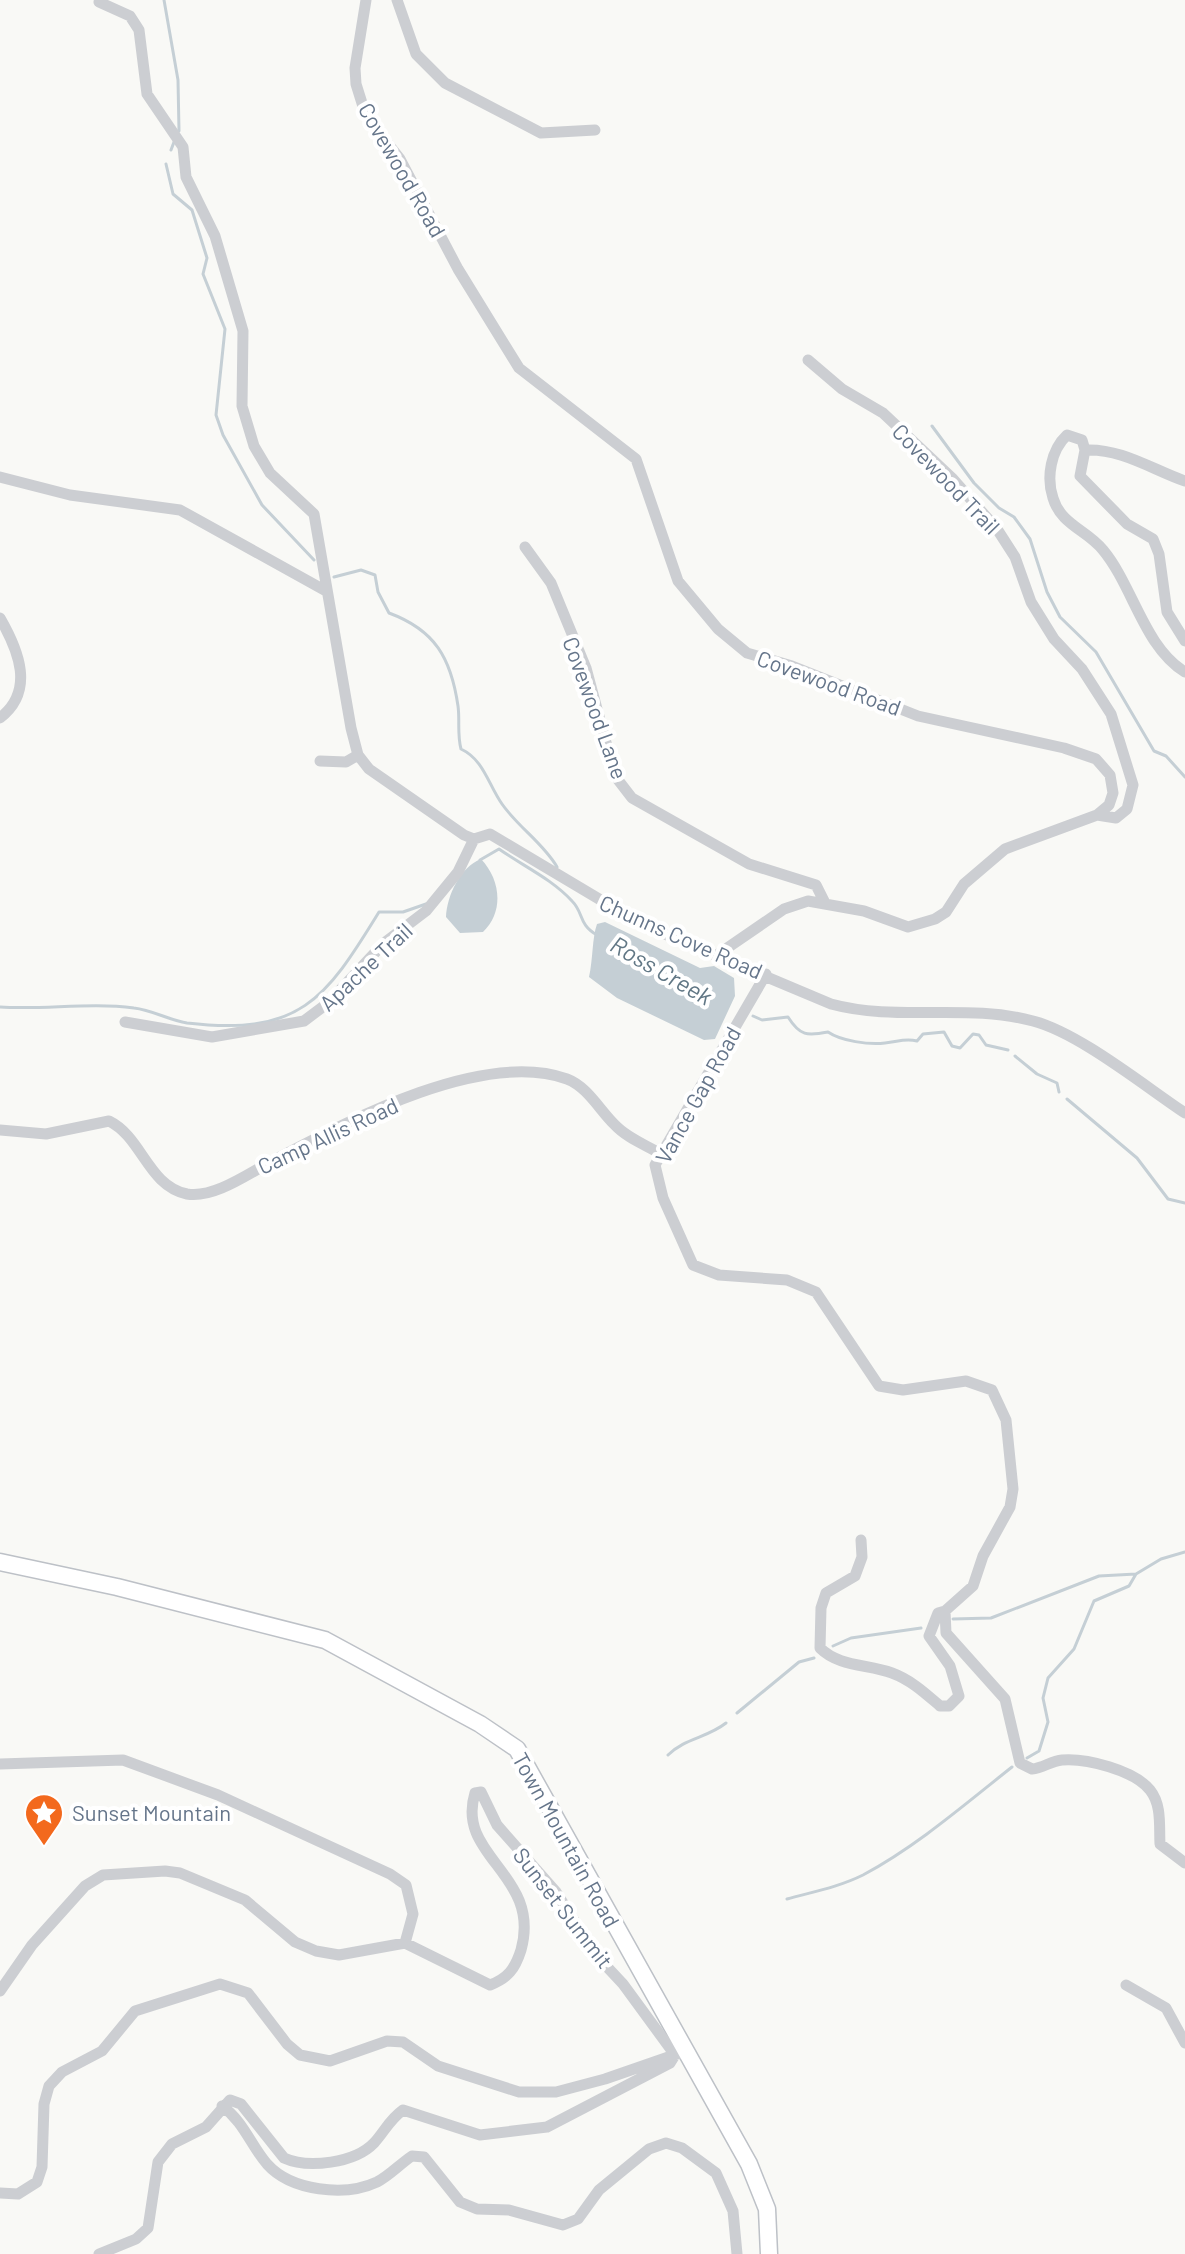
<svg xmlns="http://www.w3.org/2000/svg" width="1185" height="2254" font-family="Barlow,sans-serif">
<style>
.water{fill:#c5cfd5}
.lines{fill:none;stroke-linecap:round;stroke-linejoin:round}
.stream{stroke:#c5cfd5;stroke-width:3}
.secondary-casing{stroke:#bdc1c7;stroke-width:19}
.street{stroke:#ccced2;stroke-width:11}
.secondary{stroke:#fff;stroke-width:16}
.labels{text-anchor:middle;stroke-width:8;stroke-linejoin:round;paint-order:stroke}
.street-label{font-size:22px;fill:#65758a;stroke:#fff}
.poi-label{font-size:22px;fill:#65758a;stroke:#fff;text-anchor:start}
.water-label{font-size:24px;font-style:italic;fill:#617785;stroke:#fff}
</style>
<rect width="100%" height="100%" fill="#f9f9f6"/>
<path class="water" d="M 481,859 C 501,880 504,912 483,932 L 460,933 L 446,917 C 447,896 460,867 481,859 Z
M 605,922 L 700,968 L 714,966 L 734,978 L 735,996 L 715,1039 L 704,1040 L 617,998 L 589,977 C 593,960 592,938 597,924 Z"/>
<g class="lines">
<path class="stream" d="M 164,0 L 178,80 L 179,131
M 171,150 L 174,142
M 166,164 L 173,194 L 192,210 L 207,258 L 203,274 L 225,329 L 216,415 L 223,435 L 262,505 L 314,560
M 932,426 L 974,483 L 999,508 L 1014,517 L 1030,539 L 1047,592 L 1060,617 L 1096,652 L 1154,751 L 1166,756 L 1185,777
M 334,577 L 361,570 L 375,575 L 378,592 L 389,613 C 435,630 451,658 458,706 C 460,720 457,734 461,749 C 484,760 488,784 502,804 C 518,827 544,844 557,867
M 480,860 L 499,849 C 523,866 552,879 572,901 C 584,913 578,924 597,935
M 0,1007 C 44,1010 90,1002 134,1008 C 152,1010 169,1020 187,1023 C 300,1036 325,1000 379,912 L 403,912 L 426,904
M 753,1016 L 762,1020 L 788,1017 C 800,1036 807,1036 828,1032 C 841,1041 869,1045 885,1043 C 898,1042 904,1038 917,1041 L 923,1034 L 944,1032 L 952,1046 L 960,1048 L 973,1034 L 979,1035 L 986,1045 L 1008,1050
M 1015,1056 L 1037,1074 L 1057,1083 L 1059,1092
M 1067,1099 L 1137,1158 L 1168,1199 L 1185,1203
M 953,1619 L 991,1618 L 1099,1576 L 1136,1574 L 1161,1559 L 1185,1552
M 833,1646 L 851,1638 L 921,1628
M 737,1713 L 799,1662 L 814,1658
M 668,1755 C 685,1738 707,1738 726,1723
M 1027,1758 L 1039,1751 L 1048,1722 L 1043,1698 L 1048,1678 L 1074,1649 L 1094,1601 L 1129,1586 L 1136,1574
M 787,1899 C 812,1892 839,1887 863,1875 C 917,1846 964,1805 1012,1767"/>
<defs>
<path id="secondary" d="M 0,1562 L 117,1587 L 325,1640 L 480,1724 L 517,1749 L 749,2164 L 767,2209 L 769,2254"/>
</defs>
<use href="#secondary" class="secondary-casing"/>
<path class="street" d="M 366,0 L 355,68 L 356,84 L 366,116 L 400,159 L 458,269 L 519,368 L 636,459 L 678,581 L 718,629 L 747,653 L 792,666 L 918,716 L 1064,748 L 1096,759 L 1110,775 L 1113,793 L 1109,805 L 1097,815 L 1005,849 L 964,884 L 946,912 L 935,919 L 908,927 L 864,911 L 808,901 L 784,909 L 717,955
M 397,0 L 416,54 L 445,83 L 541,133 L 595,130
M 99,2 L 130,16 L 139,30 L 147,94 L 183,147 L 186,177 L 215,236 L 243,331 L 242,406 L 254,446 L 270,473 L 314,514 L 351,728 L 358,755 L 369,769 L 464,835 L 474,839 L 490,834 L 641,924 L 831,1004 C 897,1022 967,1003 1033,1021 C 1079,1033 1143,1085 1185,1113
M 808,360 L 842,389 L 883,413 L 952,478 L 997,529 L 1015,557 L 1031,602 L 1054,639 L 1082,669 L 1111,714 L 1133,785 L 1127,809 L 1116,818 L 1097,815
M 1085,450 C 1121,448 1153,470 1185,481
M 0,477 L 70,495 L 180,510 L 326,591
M 525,547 L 551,583 L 586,668 L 615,776 L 632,798 L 749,864 L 816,885 L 824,901
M 0,618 C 19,651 35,691 0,718
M 1185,641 L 1167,612 L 1159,554 L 1153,539 L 1127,524 L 1080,476 L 1085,450 L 1082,440 L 1067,435 C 1051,450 1046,477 1053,498 C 1061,525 1087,530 1103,550 C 1133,586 1144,647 1185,672
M 320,761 L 346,762 L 358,755
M 766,974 L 655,1165 L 663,1198 L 693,1265 L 719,1275 L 787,1280 L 816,1292 L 879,1386 L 903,1390 L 966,1381 L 992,1390 L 1006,1420 L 1013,1489 L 1010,1507 L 983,1556 L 973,1586 L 945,1611 L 946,1633 L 1005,1699 L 1020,1763 L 1032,1769 C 1043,1768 1051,1761 1062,1760 C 1086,1758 1134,1770 1150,1790 C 1162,1805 1159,1826 1160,1844 L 1185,1863
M 125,1022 L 212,1037 L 304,1021 L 328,1003 L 384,943 L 426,911 L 458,872 L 474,839
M 0,1130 L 46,1134 L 109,1121 C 142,1137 148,1186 187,1194 C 215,1199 252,1171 276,1159 C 350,1120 483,1049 567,1079 C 588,1087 600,1111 615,1125 C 627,1138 646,1145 661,1154
M 861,1540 L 862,1557 L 855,1576 L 826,1593 L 821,1608 L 820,1648 C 839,1667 868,1664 892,1673 C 911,1680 925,1693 940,1706 L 949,1706 L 959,1696 L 950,1666 L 929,1636 L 938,1613 L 945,1611
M 0,1764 L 123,1760 L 218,1795 L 390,1874 L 406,1885 L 413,1914 L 405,1943
M 1126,1985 L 1166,2008 L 1185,2043
M 0,1991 L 32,1945 L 85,1886 L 103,1875 L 165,1871 L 180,1873 L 245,1900 L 295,1942 L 316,1951 L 339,1955 L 405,1943 L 490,1985 C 508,1978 515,1969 521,1950 C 542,1874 455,1857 475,1793 L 481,1792 L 497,1825 L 556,1892 L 595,1954 L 623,1984 L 675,2055 L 670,2063 L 547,2127 L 480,2135 L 403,2110 C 389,2120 385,2131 374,2143 C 355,2163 308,2169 284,2158 L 241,2104 L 230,2100 L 206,2127 L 172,2144 L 158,2162 L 148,2228 L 136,2239 L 99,2254
M 222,2106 C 244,2122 250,2144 267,2164 C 291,2191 345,2197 377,2182 C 389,2176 400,2164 412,2156 L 424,2157 L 460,2202 L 477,2209 L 509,2210 L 563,2225 L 578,2219 L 599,2190 L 649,2149 L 666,2143 L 682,2148 L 716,2173 L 733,2211 L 737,2254
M 0,2193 L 18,2194 L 37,2182 L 42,2167 L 44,2104 L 49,2086 L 62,2072 L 102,2051 L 135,2011 L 220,1984 L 248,1993 L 287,2044 L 300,2055 L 330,2061 L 387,2041 L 403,2042 L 438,2066 L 519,2092 L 556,2092 L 605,2079 L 680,2053"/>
<use href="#secondary" class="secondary"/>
</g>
<defs>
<symbol id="sight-pin" viewBox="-11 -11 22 30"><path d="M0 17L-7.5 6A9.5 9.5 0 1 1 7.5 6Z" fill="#f3691d" stroke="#fff"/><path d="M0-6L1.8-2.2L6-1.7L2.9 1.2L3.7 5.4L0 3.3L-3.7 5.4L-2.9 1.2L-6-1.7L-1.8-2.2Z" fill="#fff"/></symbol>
</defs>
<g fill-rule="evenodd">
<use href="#sight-pin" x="22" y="1791" width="44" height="60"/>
</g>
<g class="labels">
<g class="street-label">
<text transform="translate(402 170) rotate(60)" y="8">Covewood Road</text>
<text transform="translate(946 479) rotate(46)" y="8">Covewood Trail</text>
<text transform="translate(829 683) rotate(20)" y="8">Covewood Road</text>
<text transform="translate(595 708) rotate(70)" y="8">Covewood Lane</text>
<text transform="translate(681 937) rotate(24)" y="8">Chunns Cove Road</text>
<text transform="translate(366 967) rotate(-43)" y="8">Apache Trail</text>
<text transform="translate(698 1095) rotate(-61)" y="8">Vance Gap Road</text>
<text transform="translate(328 1136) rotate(-25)" y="8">Camp Allis Road</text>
<text transform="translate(566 1840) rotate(61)" y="8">Town Mountain Road</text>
<text transform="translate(563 1908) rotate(52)" y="8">Sunset Summit</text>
</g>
<g class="poi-label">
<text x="72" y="1821">Sunset Mountain</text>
</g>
<g class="water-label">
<text transform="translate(661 971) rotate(30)" y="8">Ross Creek</text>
</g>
</g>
</svg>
